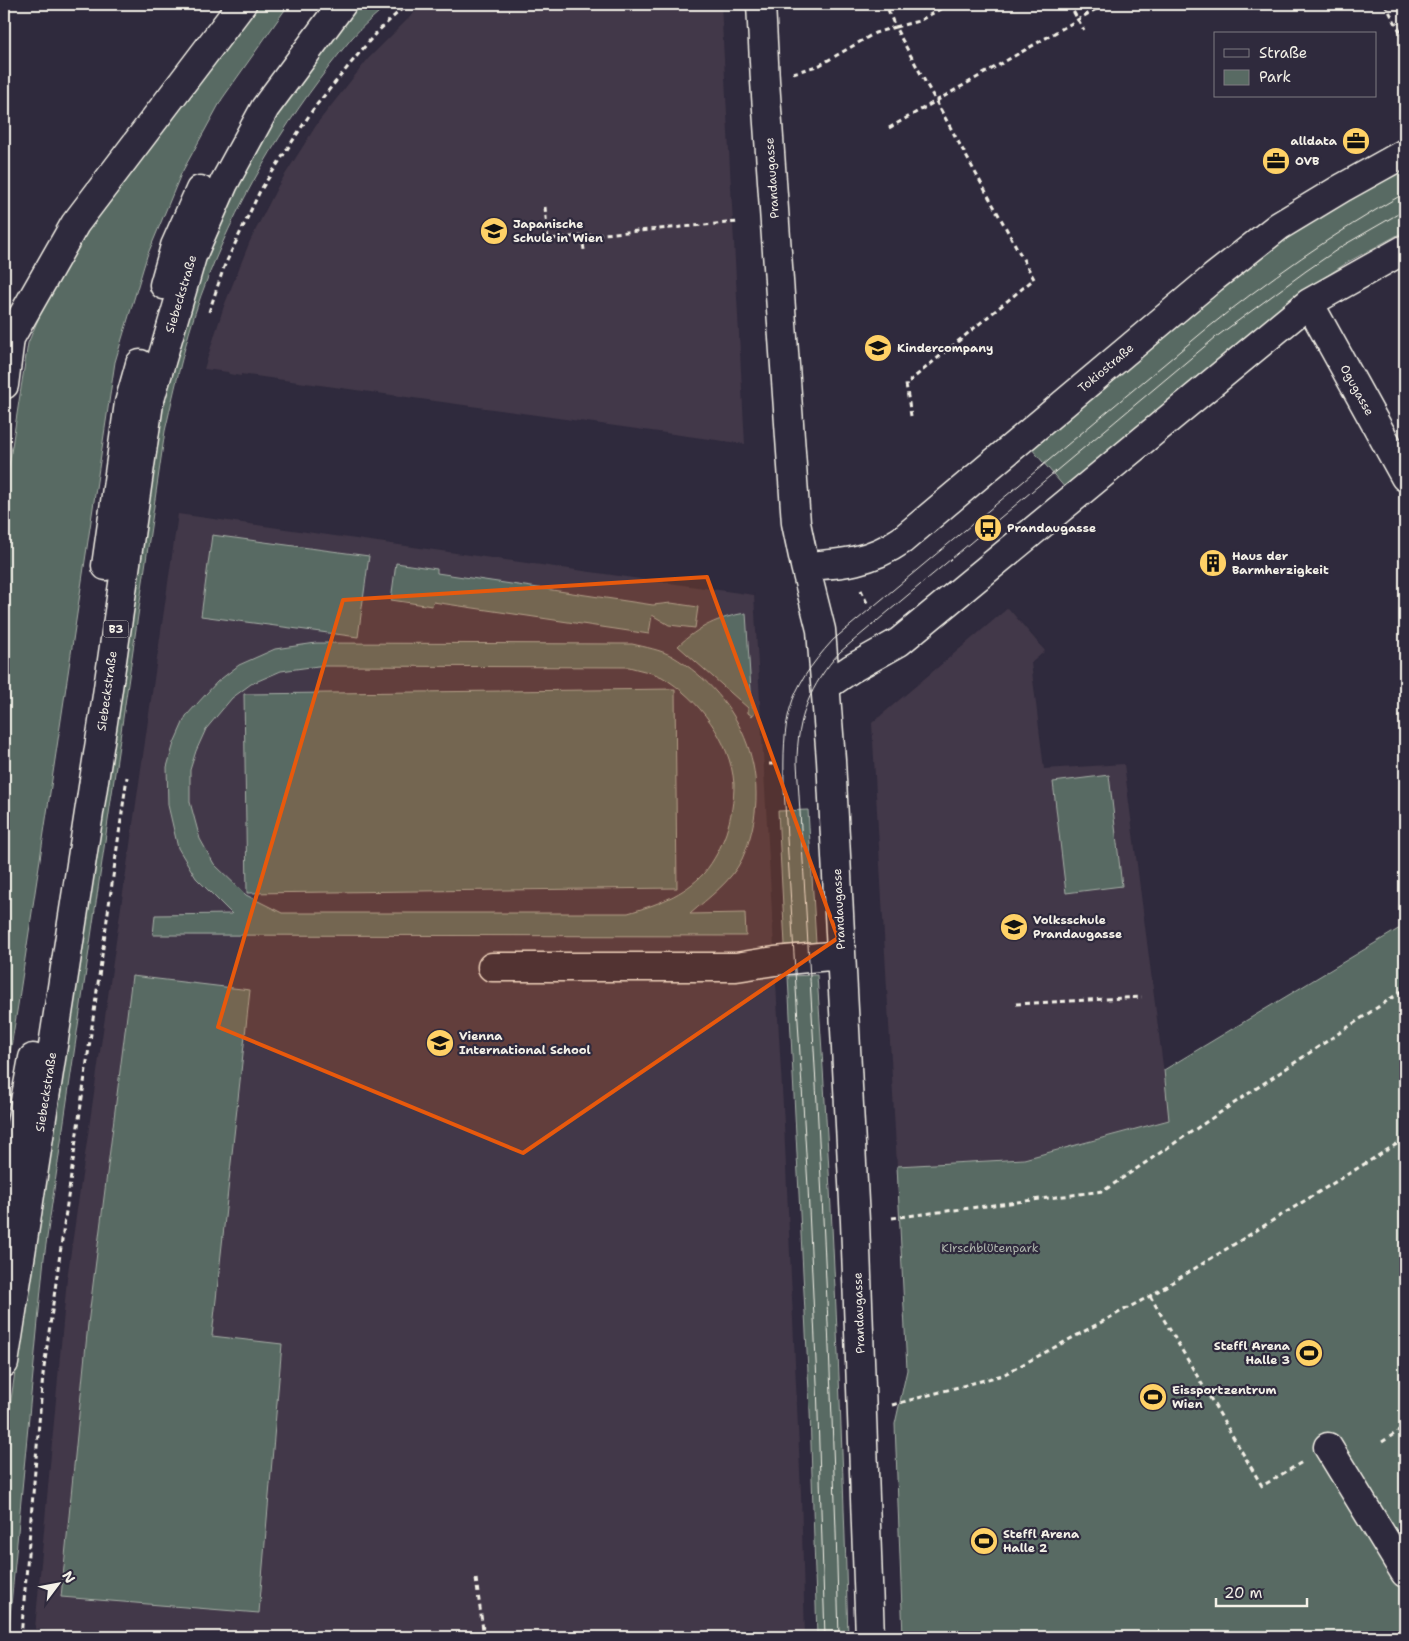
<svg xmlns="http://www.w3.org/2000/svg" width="1409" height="1641" font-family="'Shantell Sans',sans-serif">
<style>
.built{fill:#423848}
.green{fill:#586a63;stroke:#a6aea6;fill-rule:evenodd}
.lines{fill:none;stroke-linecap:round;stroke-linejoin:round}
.minor-casing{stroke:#f4f1e8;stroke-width:31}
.major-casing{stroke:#f4f1e8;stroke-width:31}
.path{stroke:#f4f1e8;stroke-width:3;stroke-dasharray:5 4;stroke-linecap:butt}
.minor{stroke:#2f2a3d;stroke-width:28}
.major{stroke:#2f2a3d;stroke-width:28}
.tram{stroke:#f4f1e8;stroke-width:1}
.marked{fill:#e8590c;fill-opacity:0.2;stroke:#e8590c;stroke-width:4;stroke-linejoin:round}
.labels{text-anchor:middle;stroke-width:4.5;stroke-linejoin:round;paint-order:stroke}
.shield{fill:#2f2a3d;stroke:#b9b5b5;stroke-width:1}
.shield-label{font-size:11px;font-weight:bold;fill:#f4f1e8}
.poi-label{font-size:12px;font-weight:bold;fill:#f4f1e8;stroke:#2f2a3d;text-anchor:start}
.street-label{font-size:12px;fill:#f4f1e8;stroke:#2f2a3d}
.park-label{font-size:12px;fill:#aeb4ac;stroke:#2f2a3d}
</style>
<rect width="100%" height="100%" fill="#2f2a3d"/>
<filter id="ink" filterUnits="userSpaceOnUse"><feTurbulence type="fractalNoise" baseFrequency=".02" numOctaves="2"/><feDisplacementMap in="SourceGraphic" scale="10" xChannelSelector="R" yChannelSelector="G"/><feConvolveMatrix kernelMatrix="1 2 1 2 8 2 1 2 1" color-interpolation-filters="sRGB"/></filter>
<g filter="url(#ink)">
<path class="built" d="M 423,4 L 721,4 L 745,444 L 241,374 L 241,376 L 229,374 L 228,372 L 204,369 L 224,306 L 250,241 L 278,186 L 319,121 L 368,59 Z
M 178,514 L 754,595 L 784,1124 L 801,1493 L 805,1637 L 71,1637 L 71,1632 L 35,1629 L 67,1279 Z
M 1008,608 L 1045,651 L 1031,663 L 1044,769 L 1124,764 L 1170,1120 L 1024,1159 L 897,1166 L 872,723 Z"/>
<path class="green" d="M 257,4 L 289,4 L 222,99 L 181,174 L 147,256 L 115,362 L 18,1005 L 4,1089 L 4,498 L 28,343 L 49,294 L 82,233 L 188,93 Z
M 357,4 L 388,4 C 376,15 363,25 352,38 C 292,110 242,191 208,277 C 188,327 177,379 165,431 L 44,1258 L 8,1637 L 4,1637 L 4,1448 L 73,971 L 159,402 L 183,303 L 262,129 L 315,52 Z
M 1405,170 L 1405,231 L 1348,262 L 1289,301 L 1066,489 L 1031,448 L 1256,259 L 1319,216 Z
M 212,535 L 369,556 L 358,637 L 201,616 Z
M 396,563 L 437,569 L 437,573 L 653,605 L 671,603 L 698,607 L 695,628 L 669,625 L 652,615 L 649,634 L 433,602 L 432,606 L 391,600 Z
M 746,613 L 752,706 L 756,711 L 752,716 L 748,713 L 748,708 L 678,646 C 698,627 719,617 746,613 Z
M 316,643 L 632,644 C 645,647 661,650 672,656 C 744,698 777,781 742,859 C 731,882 709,897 690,914 L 745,913 L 746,936 L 153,935 L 155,915 L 232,914 L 196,878 L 178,848 L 168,805 L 167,767 L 174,743 L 186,716 L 217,682 L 239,665 L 275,649 ZM 318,666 L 629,667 C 639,670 652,672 662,677 C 698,698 731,741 734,784 C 734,800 731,818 726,833 C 721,847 714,861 704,873 C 684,895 656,905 628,913 L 282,913 L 246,895 L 214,864 L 200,839 L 190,802 L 190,770 L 196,751 L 206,729 L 232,698 L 251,684 L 281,671 Z
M 675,689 L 677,888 L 247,893 L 244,694 Z
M 1109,775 L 1122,886 L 1066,893 L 1053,782 Z
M 808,810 L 816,943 L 785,945 L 778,811 Z
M 1405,925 L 1405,1637 L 903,1637 L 895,1424 L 907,1370 L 897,1166 L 1024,1159 L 1169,1120 L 1164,1070 Z
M 817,975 C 832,1196 842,1416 848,1637 L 817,1637 L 810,1411 L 788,976 Z
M 132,976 L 250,990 L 212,1336 L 282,1344 L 259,1613 L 61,1597 L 88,1324 Z"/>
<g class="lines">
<defs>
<path id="minor" d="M 761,4 L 765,81 L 796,523 L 805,566 L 821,630 L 831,760 L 855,1221 L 870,1637
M 1309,303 L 1405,477
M 4,385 L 10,338 L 75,224 L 242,4
M 805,566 C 842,564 870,562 902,540 L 1213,278 L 1279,226 L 1342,188 L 1405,153
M 826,686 L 851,669 L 899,642 L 1309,303 L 1405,249
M 492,967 L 736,967 L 775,961 L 841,955
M 1328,1447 L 1405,1573"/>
<path id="major" d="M 164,285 L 175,246 L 200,190
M 106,566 L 129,403 L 140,364
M 4,1215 L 33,1058
M 4,1363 L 105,709 L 149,403 L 192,256 L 224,183 L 265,108 L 342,4"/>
</defs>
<use href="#minor" class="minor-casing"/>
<use href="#major" class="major-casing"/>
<path class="path" d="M 1069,4 L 1084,30
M 1385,4 L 1401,33
M 793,73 L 820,65 L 875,33 L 895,27 L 887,7
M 889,128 L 1105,4
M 545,207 L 548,239 L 738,222
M 582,236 L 584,250
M 209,312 L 224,267 L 260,191 L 314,108 L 375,34 L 407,4
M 911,416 L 906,384 L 1034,279 L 895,27 L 919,21 L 949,4
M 861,590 L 867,603
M 769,764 L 777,764
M 1016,1004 L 1142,997
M 892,1218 L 1103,1191 L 1405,989
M 1150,1296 L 1262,1486 L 1304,1461
M 892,1405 L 1003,1375 L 1150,1296 L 1405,1139
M 1382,1442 L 1405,1427
M 476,1579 L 484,1637
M 21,1637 L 43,1375 L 127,777"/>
<use href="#minor" class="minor"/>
<use href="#major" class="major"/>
<path class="tram" d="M 825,1637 L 817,1383 L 808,1187 L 784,788 C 783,719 785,693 833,640 L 1204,331 C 1267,280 1334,233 1405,193
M 839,1637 C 832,1346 815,1054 797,763 C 797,718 810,685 840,652 L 1216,337 L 1306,271 L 1344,245 L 1405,210"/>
</g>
</g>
<path class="marked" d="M 707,577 L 838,938 L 523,1153 L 218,1027 L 343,600 Z"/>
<defs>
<symbol id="office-disc" viewBox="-11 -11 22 22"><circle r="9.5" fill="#ffd166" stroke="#2f2a3d"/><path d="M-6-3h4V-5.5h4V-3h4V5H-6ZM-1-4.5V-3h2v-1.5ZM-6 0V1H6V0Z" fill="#111"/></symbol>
<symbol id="school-disc" viewBox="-11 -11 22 22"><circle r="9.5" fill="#ffd166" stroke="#2f2a3d"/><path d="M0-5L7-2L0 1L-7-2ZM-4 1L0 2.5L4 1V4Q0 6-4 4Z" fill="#111"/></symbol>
<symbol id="bus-disc" viewBox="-11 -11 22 22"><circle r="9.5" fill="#ffd166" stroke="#2f2a3d"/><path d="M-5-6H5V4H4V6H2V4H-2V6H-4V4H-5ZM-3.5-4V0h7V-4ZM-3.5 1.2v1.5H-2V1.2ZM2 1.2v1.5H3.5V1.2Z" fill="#111"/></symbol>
<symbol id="building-disc" viewBox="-11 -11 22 22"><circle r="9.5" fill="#ffd166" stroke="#2f2a3d"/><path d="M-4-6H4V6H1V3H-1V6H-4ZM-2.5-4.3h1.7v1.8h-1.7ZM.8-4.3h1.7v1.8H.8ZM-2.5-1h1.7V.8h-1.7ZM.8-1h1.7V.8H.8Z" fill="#111"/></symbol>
<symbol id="stadium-disc" viewBox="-11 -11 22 22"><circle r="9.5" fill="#ffd166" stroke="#2f2a3d"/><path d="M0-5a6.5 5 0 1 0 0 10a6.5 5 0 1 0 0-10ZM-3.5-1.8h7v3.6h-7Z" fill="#111"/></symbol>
</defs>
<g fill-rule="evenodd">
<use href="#office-disc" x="1340" y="125" width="32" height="32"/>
<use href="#office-disc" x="1260" y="145" width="32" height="32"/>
<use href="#school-disc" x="478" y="215" width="32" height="32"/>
<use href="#school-disc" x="862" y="332" width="32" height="32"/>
<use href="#bus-disc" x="972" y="512" width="32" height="32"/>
<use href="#building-disc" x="1197" y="547" width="32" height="32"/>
<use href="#school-disc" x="998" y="911" width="32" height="32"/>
<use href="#school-disc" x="424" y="1027" width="32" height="32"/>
<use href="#stadium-disc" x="1293" y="1337" width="32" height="32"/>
<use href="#stadium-disc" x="1137" y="1381" width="32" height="32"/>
<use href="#stadium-disc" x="968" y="1525" width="32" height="32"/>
</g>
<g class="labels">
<rect class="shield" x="103.5" y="620.5" width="25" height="17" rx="4"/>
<g class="shield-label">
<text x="116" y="633">B3</text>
</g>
<g class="poi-label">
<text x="1337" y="145" text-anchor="end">alldata</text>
<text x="1295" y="165">OVB</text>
<text x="513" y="228">Japanische<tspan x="513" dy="14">Schule in Wien</tspan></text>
<text x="897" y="352">Kindercompany</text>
<text x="1007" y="532">Prandaugasse</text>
<text x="1232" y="560">Haus der<tspan x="1232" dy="14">Barmherzigkeit</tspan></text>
<text x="1033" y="924">Volksschule<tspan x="1033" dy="14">Prandaugasse</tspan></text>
<text x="459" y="1040">Vienna<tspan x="459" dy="14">International School</tspan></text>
<text x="1290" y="1350" text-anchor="end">Steffl Arena<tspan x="1290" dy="14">Halle 3</tspan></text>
<text x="1172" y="1394">Eissportzentrum<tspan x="1172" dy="14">Wien</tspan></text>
<text x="1003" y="1538">Steffl Arena<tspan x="1003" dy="14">Halle 2</tspan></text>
</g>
<g class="street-label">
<text transform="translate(772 178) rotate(-94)" y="4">Prandaugasse</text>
<text transform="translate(181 294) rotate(-73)" y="4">Siebeckstraße</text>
<text transform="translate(1106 368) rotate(-40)" y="4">Tokiostraße</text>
<text transform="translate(1357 390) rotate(61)" y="4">Ogugasse</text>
<text transform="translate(107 691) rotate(-82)" y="4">Siebeckstraße</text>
<text transform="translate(839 909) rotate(-93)" y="4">Prandaugasse</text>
<text transform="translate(46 1092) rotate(-81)" y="4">Siebeckstraße</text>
<text transform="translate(859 1313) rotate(-92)" y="4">Prandaugasse</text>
</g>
<g class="park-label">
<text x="990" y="1252">Kirschblütenpark</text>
</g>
</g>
<rect width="1409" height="1641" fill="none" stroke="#2f2a3d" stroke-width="20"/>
<rect x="10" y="10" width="1389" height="1621" fill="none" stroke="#f4f1e8" stroke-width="2" filter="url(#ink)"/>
<rect x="1214" y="32" width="162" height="65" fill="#2f2a3d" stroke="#7e7a81"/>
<rect x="1224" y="49" width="25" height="8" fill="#2f2a3d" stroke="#7e7a81"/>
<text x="1259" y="58" font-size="15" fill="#f4f1e8">Straße</text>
<rect x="1224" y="70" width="25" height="15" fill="#586a63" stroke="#7e7a81"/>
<text x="1259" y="82" font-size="15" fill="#f4f1e8">Park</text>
<g transform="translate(58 1584) rotate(58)" stroke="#2f2a3d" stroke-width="4" paint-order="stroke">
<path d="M0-4L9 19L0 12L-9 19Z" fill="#f4f1e8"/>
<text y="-8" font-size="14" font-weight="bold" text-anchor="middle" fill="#f4f1e8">N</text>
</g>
<path d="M1216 1598v8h91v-8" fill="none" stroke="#f4f1e8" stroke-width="2.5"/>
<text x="1224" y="1598" font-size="15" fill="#f4f1e8" stroke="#2f2a3d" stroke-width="4" paint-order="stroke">20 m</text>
</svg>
